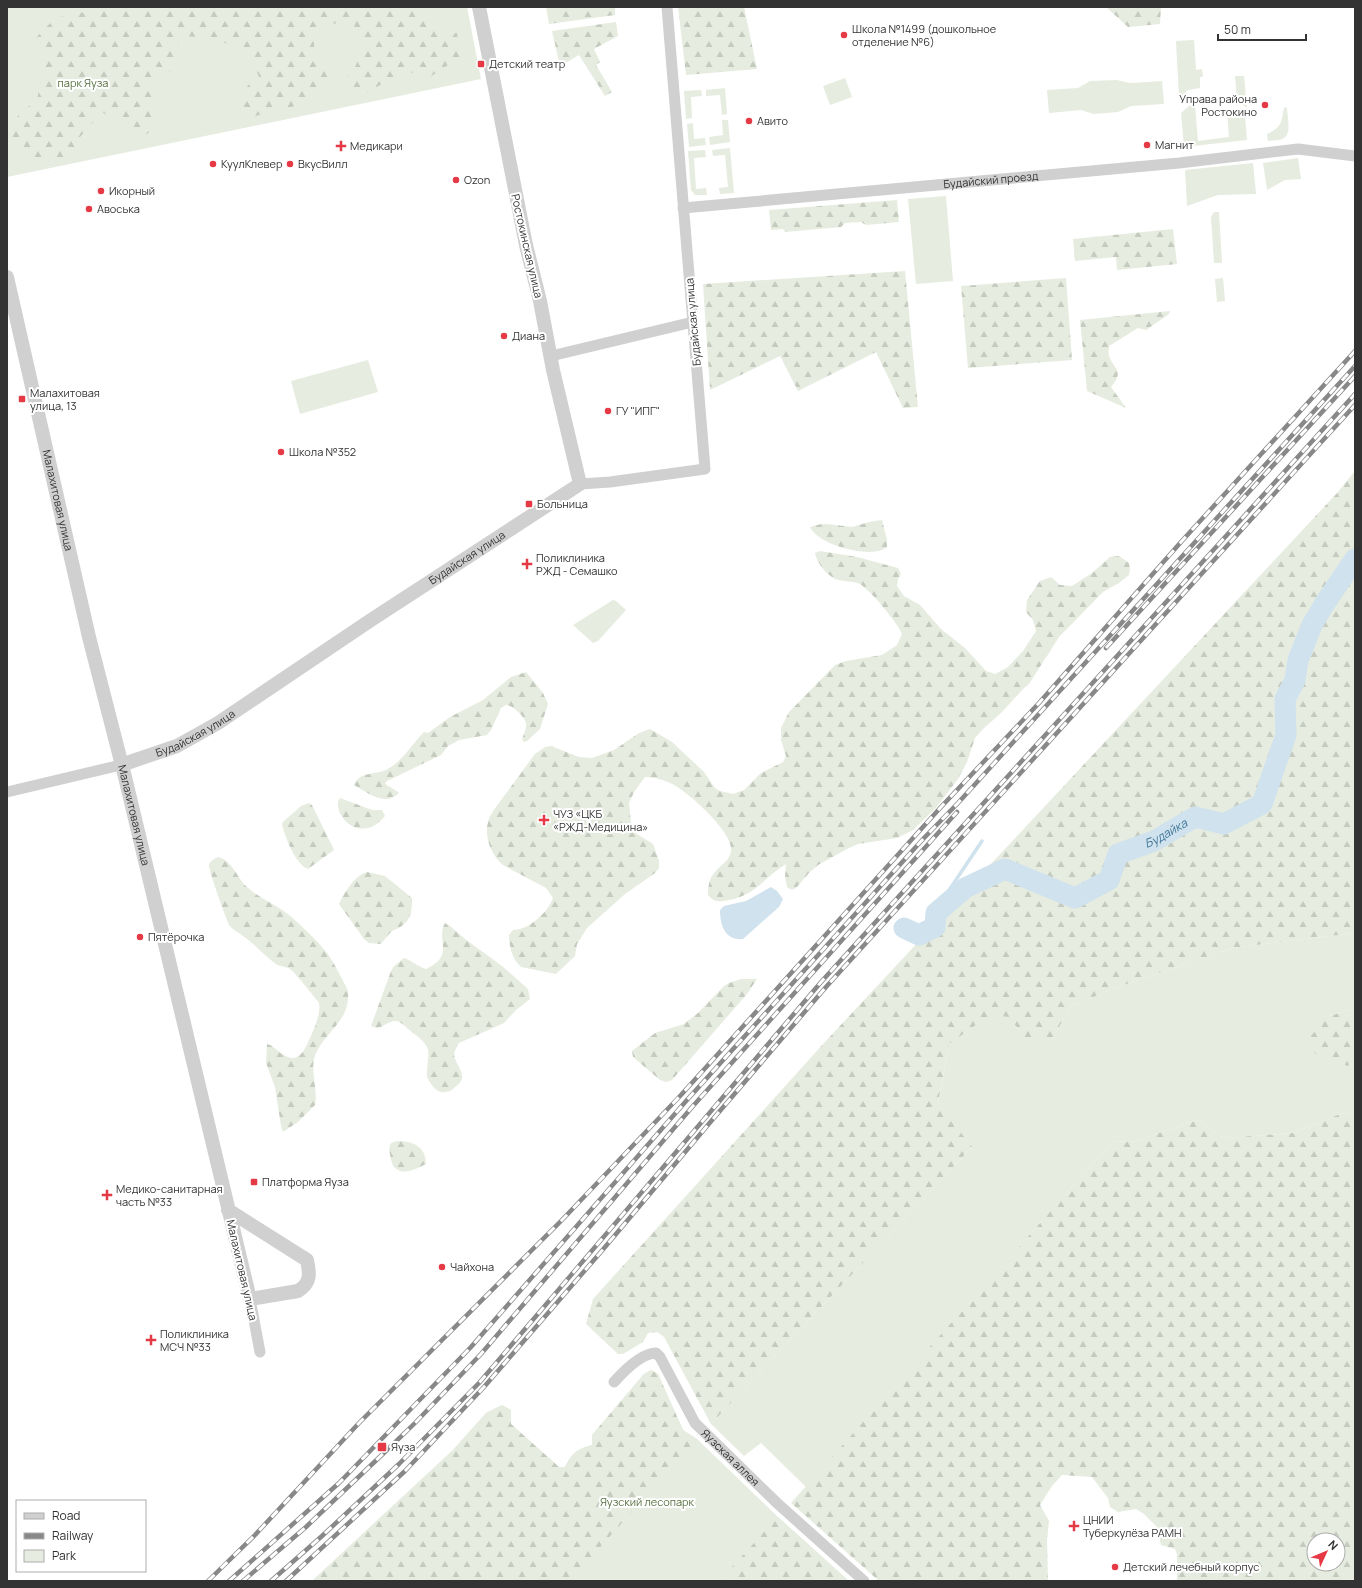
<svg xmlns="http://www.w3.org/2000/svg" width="1362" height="1588" font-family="Manrope,sans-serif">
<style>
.green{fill:#e6ecdf}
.forest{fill:url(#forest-firs);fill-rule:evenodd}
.water{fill:#cfe2ee}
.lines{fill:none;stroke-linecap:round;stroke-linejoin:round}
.stream{stroke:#cfe2ee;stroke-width:3.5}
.river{stroke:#cfe2ee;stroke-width:21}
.minor{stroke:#d0d0d0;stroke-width:11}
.tertiary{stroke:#d0d0d0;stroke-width:14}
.rail-casing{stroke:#888;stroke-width:4.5}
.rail{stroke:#fff;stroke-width:3;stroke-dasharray:9;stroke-linecap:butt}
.poi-dot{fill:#e63946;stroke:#fff;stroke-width:1.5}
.labels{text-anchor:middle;stroke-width:4;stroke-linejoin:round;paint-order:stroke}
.poi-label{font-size:11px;fill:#333;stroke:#fff;text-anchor:start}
.park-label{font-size:11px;fill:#56703f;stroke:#fff}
.street-label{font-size:11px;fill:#333;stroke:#fff}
.water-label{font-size:12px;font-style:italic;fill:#3f7597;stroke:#fff}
</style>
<defs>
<pattern id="forest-firs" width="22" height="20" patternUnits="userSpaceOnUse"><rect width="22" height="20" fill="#e6ecdf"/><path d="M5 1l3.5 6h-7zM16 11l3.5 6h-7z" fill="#c6cbc0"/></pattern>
</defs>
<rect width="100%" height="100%" fill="#fff"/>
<path class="green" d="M 11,7 L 467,7 L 481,79 L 7,177 L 7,8 Z
M 1194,40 L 1196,70 L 1202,69 L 1203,77 L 1200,77 L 1200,88 L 1188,90 L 1179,98 L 1176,41 Z
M 1235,76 L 1244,76 L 1247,108 L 1237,100 Z
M 845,78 L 852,97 L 830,105 L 823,86 Z
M 1117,80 L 1130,83 L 1162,81 L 1164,104 L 1131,106 L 1118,112 L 1094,114 L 1081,110 L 1049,113 L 1047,90 L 1078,88 L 1090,81 Z
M 725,88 L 727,114 L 722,115 L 720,95 L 706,96 L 706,90 Z
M 701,90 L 702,96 L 691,97 L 692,118 L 686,119 L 684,91 Z
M 1195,105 L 1198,141 L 1229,137 L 1227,111 C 1234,111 1239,112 1245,116 L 1247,140 L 1184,147 L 1181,113 L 1189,106 Z
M 1287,107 C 1287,115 1292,134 1284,138 C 1280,141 1273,140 1268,141 L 1267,134 C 1282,127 1281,123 1284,108 Z
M 722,120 L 728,120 L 730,142 L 710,145 L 709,137 L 723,135 Z
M 693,123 L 694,139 L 705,138 L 706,145 L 689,147 L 687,124 Z
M 730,148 L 734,193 L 720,194 L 719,188 L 728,187 L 725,155 L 713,156 L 712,150 Z
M 705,150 L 706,157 L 694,158 L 696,189 L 706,188 L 707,195 L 695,195 L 691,190 L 688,151 Z
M 1298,158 L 1301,179 L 1285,180 L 1267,190 L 1263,163 Z
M 1253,163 L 1256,194 L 1218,195 L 1187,206 L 1185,170 Z
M 946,196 L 953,281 L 916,284 L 908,199 Z
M 1214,212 L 1219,212 L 1222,263 L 1214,263 L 1211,217 Z
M 1223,278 L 1225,301 L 1217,302 L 1215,279 Z
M 368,360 L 378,392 L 300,414 L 291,381 Z
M 613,600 L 616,601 L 626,610 L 598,641 L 593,643 L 573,625 Z
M 1355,933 L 1355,1009 L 1329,1016 L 1348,1066 L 1355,1062 L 1355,1111 L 1340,1114 L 1293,1133 L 1224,1138 L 1197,1120 L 1133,1142 L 1113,1141 L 806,1487 L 761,1443 L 744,1456 L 711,1424 L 972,1147 L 938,1104 L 949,1044 L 990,1014 L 1010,1016 L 1025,1040 L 1052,1040 L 1070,1007 L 1112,989 L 1232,948 Z
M 651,1370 L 658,1374 L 683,1430 L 697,1439 L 778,1517 L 849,1581 L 312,1581 L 453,1450 L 486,1413 L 502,1405 L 511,1410 L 511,1424 L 559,1467 L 565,1467 C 572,1453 577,1449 592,1445 L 592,1435 L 644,1374 Z"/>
<path class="forest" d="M 109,7 L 427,7 L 436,35 L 457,33 L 460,57 L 430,77 L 405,71 L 357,98 L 347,79 L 356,65 L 366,38 L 347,19 L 323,28 L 314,39 L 314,60 L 331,78 L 323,90 L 311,102 L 255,116 L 238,104 L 248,85 L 259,77 L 250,54 L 214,38 L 182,36 L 176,52 L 173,71 L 156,77 L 153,130 L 136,141 L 118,122 L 102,112 L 80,137 L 76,155 L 35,165 L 30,151 L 9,143 L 10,123 L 37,99 L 46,62 L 32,42 L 55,18 Z
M 546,7 L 615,7 L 615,15 L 549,24 Z
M 678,7 L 744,7 L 757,69 L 686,75 Z
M 1106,7 L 1161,7 L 1160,24 L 1128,27 Z
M 616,22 L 618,36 L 594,49 L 600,62 L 596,65 L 612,92 L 605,96 L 579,55 L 560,66 L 552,31 Z
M 897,200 L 899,222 L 866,225 L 861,222 L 845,223 L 841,227 L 785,232 L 783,229 L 771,230 L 769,210 Z
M 1173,229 L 1177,264 L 1117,270 L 1116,257 L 1075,261 L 1073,239 Z
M 905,271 L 918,407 L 903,408 L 876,352 L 798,391 L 780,356 L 710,390 L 703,284 Z
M 1066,278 L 1072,360 L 968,368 L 961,286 Z
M 1170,311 L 1169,314 L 1146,330 L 1138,328 L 1109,346 C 1109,349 1108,353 1109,356 C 1114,370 1125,370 1111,387 L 1126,408 L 1087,391 L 1080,320 Z
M 1355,471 L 1355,933 L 1232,948 L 1112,989 L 1070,1007 L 1052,1040 L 1025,1040 L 1010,1017 L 990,1015 L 949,1044 L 938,1103 L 972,1147 L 711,1424 L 664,1337 L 657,1332 L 648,1333 L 643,1342 L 623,1354 L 618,1354 L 586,1324 L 593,1299 L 824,1043 L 1338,492 Z
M 882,520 L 887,540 L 887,547 C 872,560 818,545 810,527 L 821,524 L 827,524 L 852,527 L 869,522 Z
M 820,551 L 857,557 L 898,568 L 901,574 L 898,579 L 897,586 L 904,596 L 920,605 L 941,629 L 965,648 L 986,671 L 995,674 L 1008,667 L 1023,651 L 1036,631 L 1033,620 L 1026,612 L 1027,600 L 1040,581 L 1051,577 L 1060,585 L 1072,586 L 1092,573 L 1110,557 L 1119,556 L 1129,563 L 1130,569 L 1129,575 L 1119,583 L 1103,592 L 1059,637 L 1029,684 L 1024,688 L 1001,713 L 983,729 L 975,738 L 967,762 L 958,779 L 936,808 L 913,830 L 897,838 L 858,844 L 847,849 L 818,865 L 809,873 L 797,887 L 792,890 L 787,887 L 785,876 L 786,864 C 763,878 755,897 724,901 C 717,902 713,901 708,895 C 708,887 709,878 715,872 C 720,865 730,861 731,851 C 734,833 689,793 674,785 C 665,780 655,777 645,777 L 634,792 L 629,803 L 631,823 L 633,829 L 637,834 L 653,844 L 659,861 L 659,868 L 655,873 L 625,894 L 587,928 L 577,944 L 575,956 L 556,974 L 521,967 C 512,959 509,946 509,935 L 513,930 C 529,930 548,912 553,898 L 546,888 L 503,865 C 488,852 481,828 493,811 L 535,754 L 545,747 L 551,746 L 579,757 L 592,758 L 614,750 L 639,733 L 650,729 L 672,742 L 704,772 L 715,788 L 720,791 L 733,794 L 744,790 L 761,773 L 783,762 L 786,756 L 781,740 L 781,728 L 789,712 L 797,704 L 835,665 L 846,661 L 882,655 L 897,645 L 902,634 C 898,623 870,590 860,584 C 853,581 846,582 839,580 C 828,578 817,563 815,553 Z
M 526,672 L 543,693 L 548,704 L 540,729 L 527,741 L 524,742 L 522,739 C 524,734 527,728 526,723 C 525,717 512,705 506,705 L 501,708 L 491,730 L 487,735 L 459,740 L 448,746 L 441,755 L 387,781 L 385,783 C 388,787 395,789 399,793 C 385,807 368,793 354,785 C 360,771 375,775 386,770 C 402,762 412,744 424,732 L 428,733 L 450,717 L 483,700 L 511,677 Z
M 340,798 L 372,810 L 382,810 L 385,816 C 357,849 330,809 340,798 Z
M 309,803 L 312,805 L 334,850 L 308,869 C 295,864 285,837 282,824 L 283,822 L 301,806 Z
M 218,857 C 232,860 237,878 247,887 C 259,898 273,903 285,912 C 298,922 317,940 327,953 C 335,964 342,979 348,991 C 351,1023 321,1033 314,1059 C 311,1074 318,1090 315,1105 L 298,1122 L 283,1132 L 281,1126 L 275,1087 L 266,1063 L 267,1044 C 274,1046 276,1050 282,1054 C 299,1066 305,1049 311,1036 C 315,1027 321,1012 319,1003 C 318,1001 293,970 290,969 C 286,966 280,967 276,964 C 264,956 255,944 243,936 C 238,932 233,930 229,925 C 226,918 208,869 209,865 C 210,861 214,859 218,857 Z
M 367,872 L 385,876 L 412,898 C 412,908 412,918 403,925 C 400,928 395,929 392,931 C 388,935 384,940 381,944 L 369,943 L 364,939 L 339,904 C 345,892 354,876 367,872 Z
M 445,923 L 450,926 L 465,939 L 502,966 L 528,989 L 530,999 L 516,1010 L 504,1023 L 459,1043 C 457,1047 454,1051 454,1055 C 456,1067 470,1076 456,1086 C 453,1089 450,1092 445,1092 C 436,1094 431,1084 427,1077 C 427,1047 436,1050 408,1029 C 405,1026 400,1021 395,1021 C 389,1021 383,1027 377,1028 L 371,1026 L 391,971 L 394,966 L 404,958 C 413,961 418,967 426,969 C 456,955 435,940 445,923 Z
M 741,979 L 757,979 L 747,994 L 672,1080 L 666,1082 L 660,1080 L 633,1057 L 632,1051 L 655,1033 L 684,1024 L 689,1020 L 698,1013 L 724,986 L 729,983 Z
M 1355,1009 L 1355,1062 L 1348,1066 L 1315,1054 L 1308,1039 L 1329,1016 Z
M 1355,1111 L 1355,1581 L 1177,1581 L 1177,1554 L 1175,1549 L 1161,1545 L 1157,1527 L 1144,1514 L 1136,1509 L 1118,1512 L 1110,1507 L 1108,1498 L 1092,1477 L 1062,1475 L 1052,1486 L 1040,1505 L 1049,1521 L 1047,1539 L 1048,1581 L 879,1581 L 791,1503 L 1113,1141 L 1133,1142 L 1197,1120 L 1224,1138 L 1293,1133 L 1340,1114 ZM 1314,1540 L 1338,1540 L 1338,1564 L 1314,1564 Z
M 397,1141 C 412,1141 426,1146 426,1164 C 418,1168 403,1177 394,1167 C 391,1163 390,1154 389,1149 L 391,1143 Z
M 651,1370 L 658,1374 L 683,1430 L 697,1439 L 570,1581 L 312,1581 L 453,1450 L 486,1413 L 502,1405 L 511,1410 L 511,1424 L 559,1467 L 565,1467 C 572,1453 577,1449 592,1445 L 592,1435 L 644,1374 Z
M 778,1517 L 849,1581 L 719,1581 Z"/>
<path class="water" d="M 771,887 L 777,891 L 783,899 L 779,907 L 743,939 C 725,941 720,925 720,910 L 724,906 L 746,901 Z"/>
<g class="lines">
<path class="stream" d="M 919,935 L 982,841"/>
<path class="river" id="s1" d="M 904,928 L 919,935 L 935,927 L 936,913 L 965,888 L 1005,869 L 1075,898 L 1109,880 L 1118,854 L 1154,841 L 1195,817 L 1224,824 L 1262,804 L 1286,735 L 1285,699 L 1295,680 L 1298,660 L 1312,625 L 1325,603 L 1355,559"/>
<g class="minor">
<path id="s2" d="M 683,208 L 1179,163 L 1298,149 L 1355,156"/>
<path d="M 551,356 L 693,322"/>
<path d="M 580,484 L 610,482 L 705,469 L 667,7"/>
<path d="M 7,792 L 121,765"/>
<path d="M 250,1299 L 260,1352"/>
<path id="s3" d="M 614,1382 C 623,1372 641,1353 656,1353 L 660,1357 L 695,1423 L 777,1503 L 864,1581"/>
</g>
<g class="tertiary">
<path id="s4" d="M 7,277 L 89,637 L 125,777 L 250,1299 L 298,1291 C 311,1283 310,1274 307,1260 L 228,1210"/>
<path id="s5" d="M 121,765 L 177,746 L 218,723 L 371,620 L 580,484 L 553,370 L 540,301 L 526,245 L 479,7"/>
</g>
<defs>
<path id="rail" d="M 1106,648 L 1355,376
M 208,1581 L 255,1535 L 359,1423 L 562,1220 L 681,1095 L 941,807 L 1039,703 L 1181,542 L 1355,351
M 229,1581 L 339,1483 L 471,1347 L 687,1100 L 924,838 L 958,803 L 1355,366
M 243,1581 L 306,1527 L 387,1450 L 415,1423 L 481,1354 L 693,1106 L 957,812
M 271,1581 L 322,1536 L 399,1464 L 479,1383 L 822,981 L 1355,394
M 286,1581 L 405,1471 L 484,1387 L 600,1253 L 713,1119 L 826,987 L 1355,405"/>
</defs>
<use href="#rail" class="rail-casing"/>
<use href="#rail" class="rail"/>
</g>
<g class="poi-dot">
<circle cx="844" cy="35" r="4"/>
<rect x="477" y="60" width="8" height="8" rx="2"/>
<circle cx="1265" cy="105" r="4"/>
<circle cx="749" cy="121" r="4"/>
<circle cx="1147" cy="145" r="4"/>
<path d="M339 140h4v4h4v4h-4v4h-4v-4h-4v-4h4z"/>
<circle cx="213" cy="164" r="4"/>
<circle cx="290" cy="164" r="4"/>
<circle cx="456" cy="180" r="4"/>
<circle cx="101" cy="191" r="4"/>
<circle cx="89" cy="209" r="4"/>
<circle cx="504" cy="336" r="4"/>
<rect x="18" y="395" width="8" height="8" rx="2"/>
<circle cx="608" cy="411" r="4"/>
<circle cx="281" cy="452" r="4"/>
<rect x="525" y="500" width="8" height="8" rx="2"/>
<path d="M525 558h4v4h4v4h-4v4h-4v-4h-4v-4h4z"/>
<path d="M542 814h4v4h4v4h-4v4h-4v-4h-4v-4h4z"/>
<circle cx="140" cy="937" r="4"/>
<rect x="250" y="1178" width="8" height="8" rx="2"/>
<path d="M105 1189h4v4h4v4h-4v4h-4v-4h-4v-4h4z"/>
<circle cx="442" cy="1267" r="4"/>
<path d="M149 1334h4v4h4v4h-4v4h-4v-4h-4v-4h4z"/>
<rect x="377" y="1442" width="10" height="10" rx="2"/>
<path d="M1072 1520h4v4h4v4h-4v4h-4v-4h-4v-4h4z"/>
<circle cx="1115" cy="1567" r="4"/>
</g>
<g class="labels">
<g class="poi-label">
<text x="852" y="33">Школа №1499 (дошкольное<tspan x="852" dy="13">отделение №6)</tspan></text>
<text x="489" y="68">Детский театр</text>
<text x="1257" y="103" text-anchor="end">Управа района<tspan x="1257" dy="13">Ростокино</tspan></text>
<text x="757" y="125">Авито</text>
<text x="1155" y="149">Магнит</text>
<text x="350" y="150">Медикари</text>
<text x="221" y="168">КуулКлевер</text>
<text x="298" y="168">ВкусВилл</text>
<text x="464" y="184">Ozon</text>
<text x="109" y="195">Икорный</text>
<text x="97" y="213">Авоська</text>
<text x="512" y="340">Диана</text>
<text x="30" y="397">Малахитовая<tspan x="30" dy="13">улица, 13</tspan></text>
<text x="616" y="415">ГУ "ИПГ"</text>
<text x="289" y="456">Школа №352</text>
<text x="537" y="508">Больница</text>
<text x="536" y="562">Поликлиника<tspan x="536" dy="13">РЖД - Семашко</tspan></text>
<text x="553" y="818">ЧУЗ «ЦКБ<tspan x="553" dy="13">«РЖД-Медицина»</tspan></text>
<text x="148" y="941">Пятёрочка</text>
<text x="262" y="1186">Платформа Яуза</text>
<text x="116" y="1193">Медико-санитарная<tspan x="116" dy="13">часть №33</tspan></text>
<text x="450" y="1271">Чайхона</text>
<text x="160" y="1338">Поликлиника<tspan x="160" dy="13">МСЧ №33</tspan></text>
<text x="391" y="1451">Яуза</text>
<text x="1083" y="1524">ЦНИИ<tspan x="1083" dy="13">Туберкулёза РАМН</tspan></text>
<text x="1123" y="1571">Детский лечебный корпус</text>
</g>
<g class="park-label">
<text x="83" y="87">парк Яуза</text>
<text x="647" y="1506">Яузский лесопарк</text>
</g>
<g class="street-label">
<text dy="4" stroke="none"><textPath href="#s2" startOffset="309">Будайский проезд</textPath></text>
<text transform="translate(527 246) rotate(77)" y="4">Ростокинская улица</text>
<text transform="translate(693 322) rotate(-95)" y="4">Будайская улица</text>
<text dy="4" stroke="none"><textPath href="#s4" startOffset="229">Малахитовая улица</textPath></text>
<text dy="4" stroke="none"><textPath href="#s5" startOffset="405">Будайская улица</textPath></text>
<text dy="4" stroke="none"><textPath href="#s5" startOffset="81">Будайская улица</textPath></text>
<text dy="4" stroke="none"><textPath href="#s4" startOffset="553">Малахитовая улица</textPath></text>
<text transform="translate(242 1270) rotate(77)" y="4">Малахитовая улица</text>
<text dy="4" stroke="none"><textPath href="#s3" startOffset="182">Яузская аллея</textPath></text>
</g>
<g class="water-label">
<text dy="4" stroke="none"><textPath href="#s1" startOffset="325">Будайка</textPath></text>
</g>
</g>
<rect width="1362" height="1588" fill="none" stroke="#333333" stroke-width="16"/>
<rect x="16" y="1500" width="130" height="72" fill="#ffffff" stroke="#adadad"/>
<rect x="24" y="1513" width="20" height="6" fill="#d0d0d0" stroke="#adadad"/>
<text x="52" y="1520" font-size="12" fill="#333333">Road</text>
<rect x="24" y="1533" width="20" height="6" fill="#888888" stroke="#adadad"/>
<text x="52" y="1540" font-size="12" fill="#333333">Railway</text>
<rect x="24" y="1550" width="20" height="12" fill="#e6ecdf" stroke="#adadad"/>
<text x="52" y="1560" font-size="12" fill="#333333">Park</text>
<g transform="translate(1326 1552) rotate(46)"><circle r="19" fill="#ffffff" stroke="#adadad"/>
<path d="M0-3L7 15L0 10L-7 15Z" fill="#e63946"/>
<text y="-6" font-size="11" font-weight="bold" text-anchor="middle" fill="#333333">N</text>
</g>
<path d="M1218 34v6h88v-6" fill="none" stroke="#333333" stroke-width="2"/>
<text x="1224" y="34" font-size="12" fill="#333333" stroke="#ffffff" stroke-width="3" paint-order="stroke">50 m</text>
</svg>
